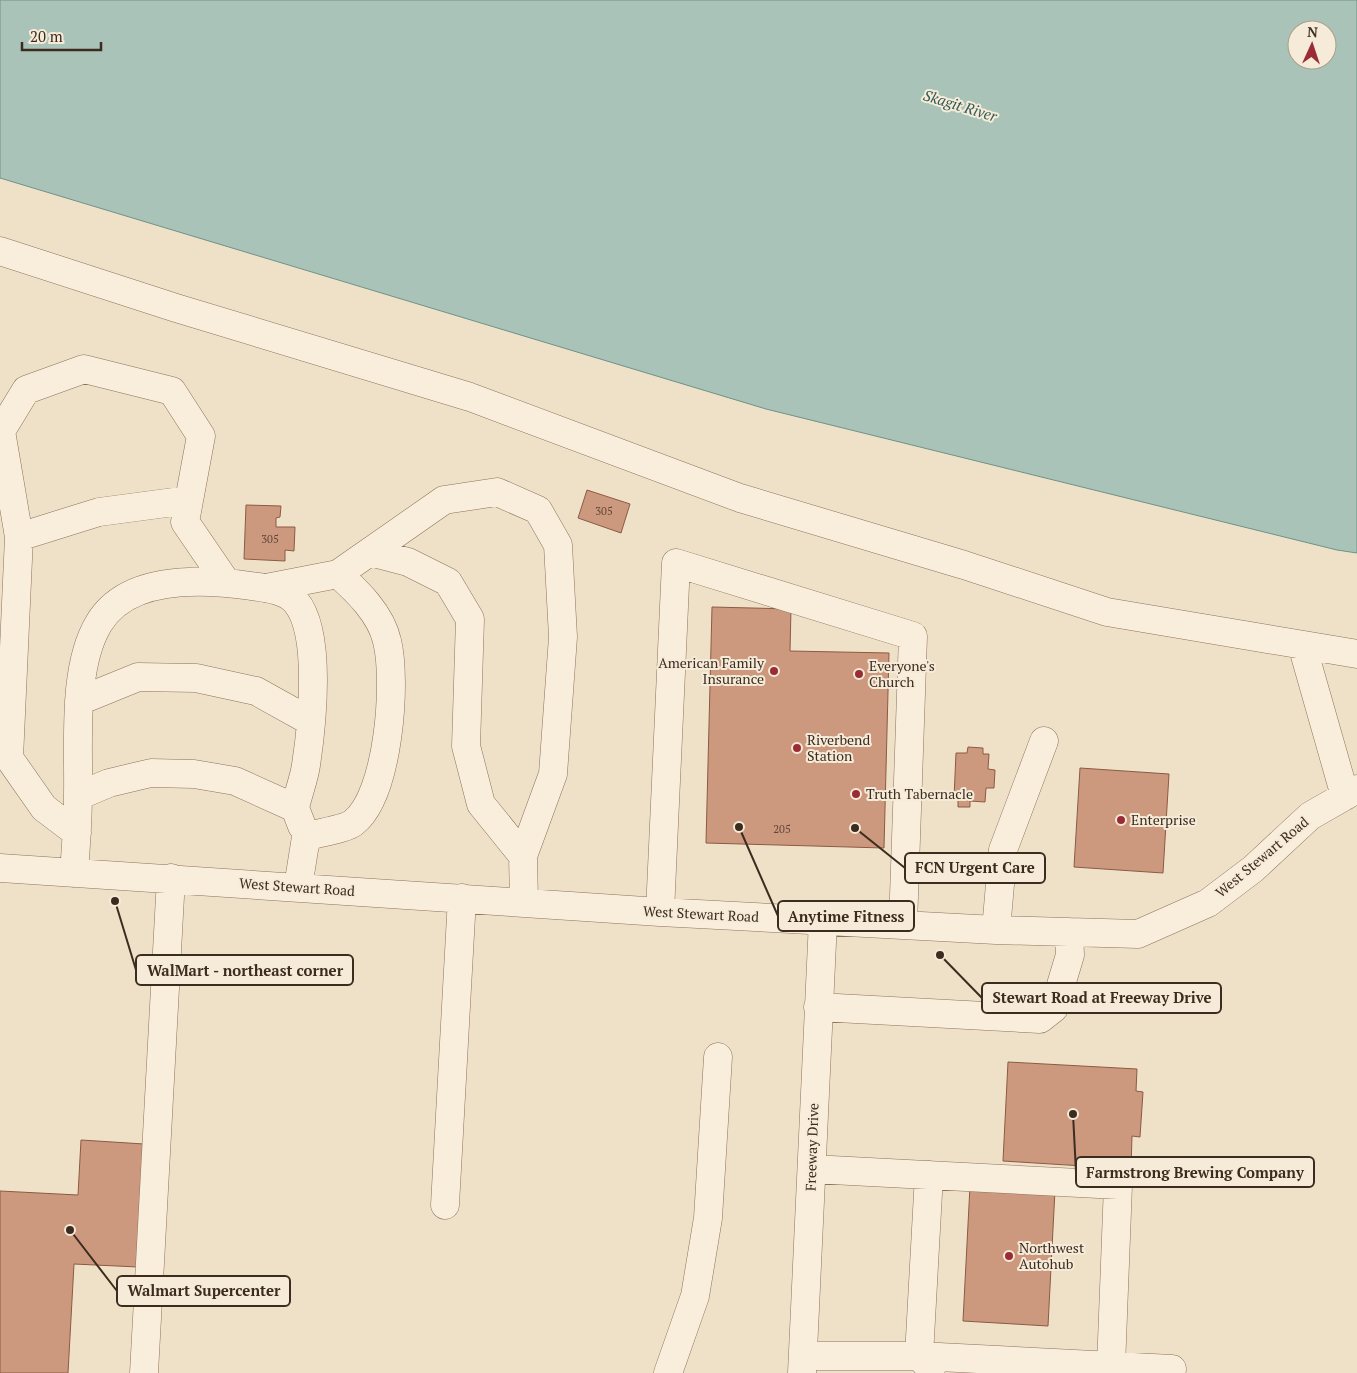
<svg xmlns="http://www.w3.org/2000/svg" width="1357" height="1373" font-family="'PT Serif',serif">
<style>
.water{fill:#a9c3b9;stroke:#6f9287;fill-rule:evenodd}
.building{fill:#cd997e;stroke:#8b5a42}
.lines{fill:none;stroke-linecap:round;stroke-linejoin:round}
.minor-casing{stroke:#8c725c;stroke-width:29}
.minor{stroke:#f9eedc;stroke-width:28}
.poi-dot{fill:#9b2c35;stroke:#f6ebd8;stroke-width:2}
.labels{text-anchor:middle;stroke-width:4;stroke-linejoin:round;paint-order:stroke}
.number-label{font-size:11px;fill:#604738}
.poi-label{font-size:14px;fill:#3c2c20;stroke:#f6ebd8;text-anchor:start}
.street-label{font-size:14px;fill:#3c2c20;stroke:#f6ebd8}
.water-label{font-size:15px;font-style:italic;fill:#2f5c56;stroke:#f6ebd8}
.leader{fill:none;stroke:#3c2c20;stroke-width:2}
.callout-dot{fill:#3c2c20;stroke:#f6ebd8;stroke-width:2}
.callout{fill:#f6ebd8;stroke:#3c2c20;stroke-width:2}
.callout-label{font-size:15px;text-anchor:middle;font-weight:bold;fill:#3c2c20}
</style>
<rect width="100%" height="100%" fill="#efe1c8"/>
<path class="water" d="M 0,0 L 1357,0 L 1357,553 L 1337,550 L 766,409 L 0,178 ZM 1297,30 L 1327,30 L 1327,60 L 1297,60 Z"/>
<path class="building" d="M 587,490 L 630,504 L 621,533 L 578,518 Z
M 246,505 L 281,506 L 280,517 L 276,518 L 276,527 L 295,527 L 294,551 L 285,550 L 285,561 L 244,559 Z
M 712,607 L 791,609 L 790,651 L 889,653 L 884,848 L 706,843 Z
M 968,747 L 983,748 L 983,754 L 989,754 L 988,769 L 995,770 L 994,788 L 986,788 L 985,802 L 970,801 L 970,807 L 958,807 L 958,798 L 954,798 L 956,753 L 967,753 Z
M 1080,768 L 1169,774 L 1163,873 L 1074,867 Z
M 1008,1062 L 1137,1069 L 1136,1091 L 1143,1092 L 1140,1137 L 1132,1136 L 1131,1169 L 1003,1161 Z
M 81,1140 L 144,1144 L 138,1267 L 74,1264 L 68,1373 L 0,1373 L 0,1191 L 78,1195 Z
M 970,1186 L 1055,1190 L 1048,1326 L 963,1321 Z"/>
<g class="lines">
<defs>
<path id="minor" d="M 0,251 L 176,308 L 470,397 L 740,498 L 964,565 L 1107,612 L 1357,654
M 19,537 L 99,512 L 189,500
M 370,552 L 408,562 L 448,582 L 470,619 L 466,746 L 481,804 L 523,856
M 266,588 L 338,574 L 444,500 L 497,492 L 538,510 L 558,545 L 563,637 L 553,774 L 523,856 L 524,902
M 1302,645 L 1345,796
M 79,701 L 138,677 L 196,678 L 256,691 L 310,721
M 78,796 L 109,783 L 151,773 L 194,774 L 235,781 L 295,808 L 302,826
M 77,833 L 44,808 L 9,758 L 19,537 L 1,431 L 26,390 L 84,369 L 172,391 L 201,436 L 185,522 L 226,582
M 0,868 L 660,912 L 996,930 L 1138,934 L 1208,903 L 1253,869 L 1310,816 L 1357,789
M 74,873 C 76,846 78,820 78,794 C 79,743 72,667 99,623 C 128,575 203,579 251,586 C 266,588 286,590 296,602 C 322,633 312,725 306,765 C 304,779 298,794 295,808
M 298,887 L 306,837 C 317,833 345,829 353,823 C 389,796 397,681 387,641 C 381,614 357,591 338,574
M 660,912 L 676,563 L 913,636 L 903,925
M 996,930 L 1003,850 L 1044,741
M 818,1007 L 1040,1019 L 1054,1008 L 1070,955 L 1069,932
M 812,1169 L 1118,1185 L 1111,1367
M 929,1175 L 919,1356 L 931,1369
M 445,1205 L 462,898
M 803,1356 L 919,1356 L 1172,1369
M 144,1373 L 171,878
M 668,1373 L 695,1296 L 708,1218 L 718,1057
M 802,1373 L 823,921"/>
</defs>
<use href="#minor" class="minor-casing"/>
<use href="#minor" class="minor"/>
</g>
<g class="poi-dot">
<circle cx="774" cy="671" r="5"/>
<circle cx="859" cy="674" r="5"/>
<circle cx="797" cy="748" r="5"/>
<circle cx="856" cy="794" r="5"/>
<circle cx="1121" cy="820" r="5"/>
<circle cx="1009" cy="1256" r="5"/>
</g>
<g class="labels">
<g class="number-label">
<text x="604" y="515">305</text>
<text x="270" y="543">305</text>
<text x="782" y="833">205</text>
</g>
<g class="poi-label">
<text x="764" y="668" text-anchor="end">American Family<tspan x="764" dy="16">Insurance</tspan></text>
<text x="869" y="671">Everyone's<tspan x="869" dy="16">Church</tspan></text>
<text x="807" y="745">Riverbend<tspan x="807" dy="16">Station</tspan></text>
<text x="866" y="799">Truth Tabernacle</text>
<text x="1131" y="825">Enterprise</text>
<text x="1019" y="1253">Northwest<tspan x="1019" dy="16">Autohub</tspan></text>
</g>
<g class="street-label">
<text transform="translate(1262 857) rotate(-40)" y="5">West Stewart Road</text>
<text transform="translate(297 887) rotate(4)" y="5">West Stewart Road</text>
<text transform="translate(701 914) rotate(3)" y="5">West Stewart Road</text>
<text transform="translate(812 1147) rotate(-88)" y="5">Freeway Drive</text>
</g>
<g class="water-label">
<text transform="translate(960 106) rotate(17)" y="5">Skagit River</text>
</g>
</g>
<path class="leader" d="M855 828L905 868M739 827L778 916M115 901L136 970M940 955L982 998M1073 1114L1076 1172M70 1230L117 1291"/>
<g class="callout-dot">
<circle cx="855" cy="828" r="5"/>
<circle cx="739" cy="827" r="5"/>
<circle cx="115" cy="901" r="5"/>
<circle cx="940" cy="955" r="5"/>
<circle cx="1073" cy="1114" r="5"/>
<circle cx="70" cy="1230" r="5"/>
</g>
<g class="callout">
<rect x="905" y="853" width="140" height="30" rx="5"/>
<rect x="778" y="901" width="136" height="30" rx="5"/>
<rect x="136" y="955" width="217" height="30" rx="5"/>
<rect x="982" y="983" width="239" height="30" rx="5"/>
<rect x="1076" y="1157" width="238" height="30" rx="5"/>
<rect x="117" y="1276" width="173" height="30" rx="5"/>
</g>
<g class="callout-label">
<text x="975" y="873">FCN Urgent Care</text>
<text x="846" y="922">Anytime Fitness</text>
<text x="245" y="976">WalMart - northeast corner</text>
<text x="1102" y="1003">Stewart Road at Freeway Drive</text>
<text x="1195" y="1178">Farmstrong Brewing Company</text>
<text x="204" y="1296">Walmart Supercenter</text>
</g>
<g transform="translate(1312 45) rotate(3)"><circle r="24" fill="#f6ebd8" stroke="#ac9f8e"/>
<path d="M0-4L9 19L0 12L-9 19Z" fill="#9b2c35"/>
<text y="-8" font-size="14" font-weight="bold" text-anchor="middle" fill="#3c2c20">N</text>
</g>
<path d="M22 42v8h79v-8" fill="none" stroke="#3c2c20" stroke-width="2.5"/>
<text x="30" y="42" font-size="15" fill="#3c2c20" stroke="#f6ebd8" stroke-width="4" paint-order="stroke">20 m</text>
</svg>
